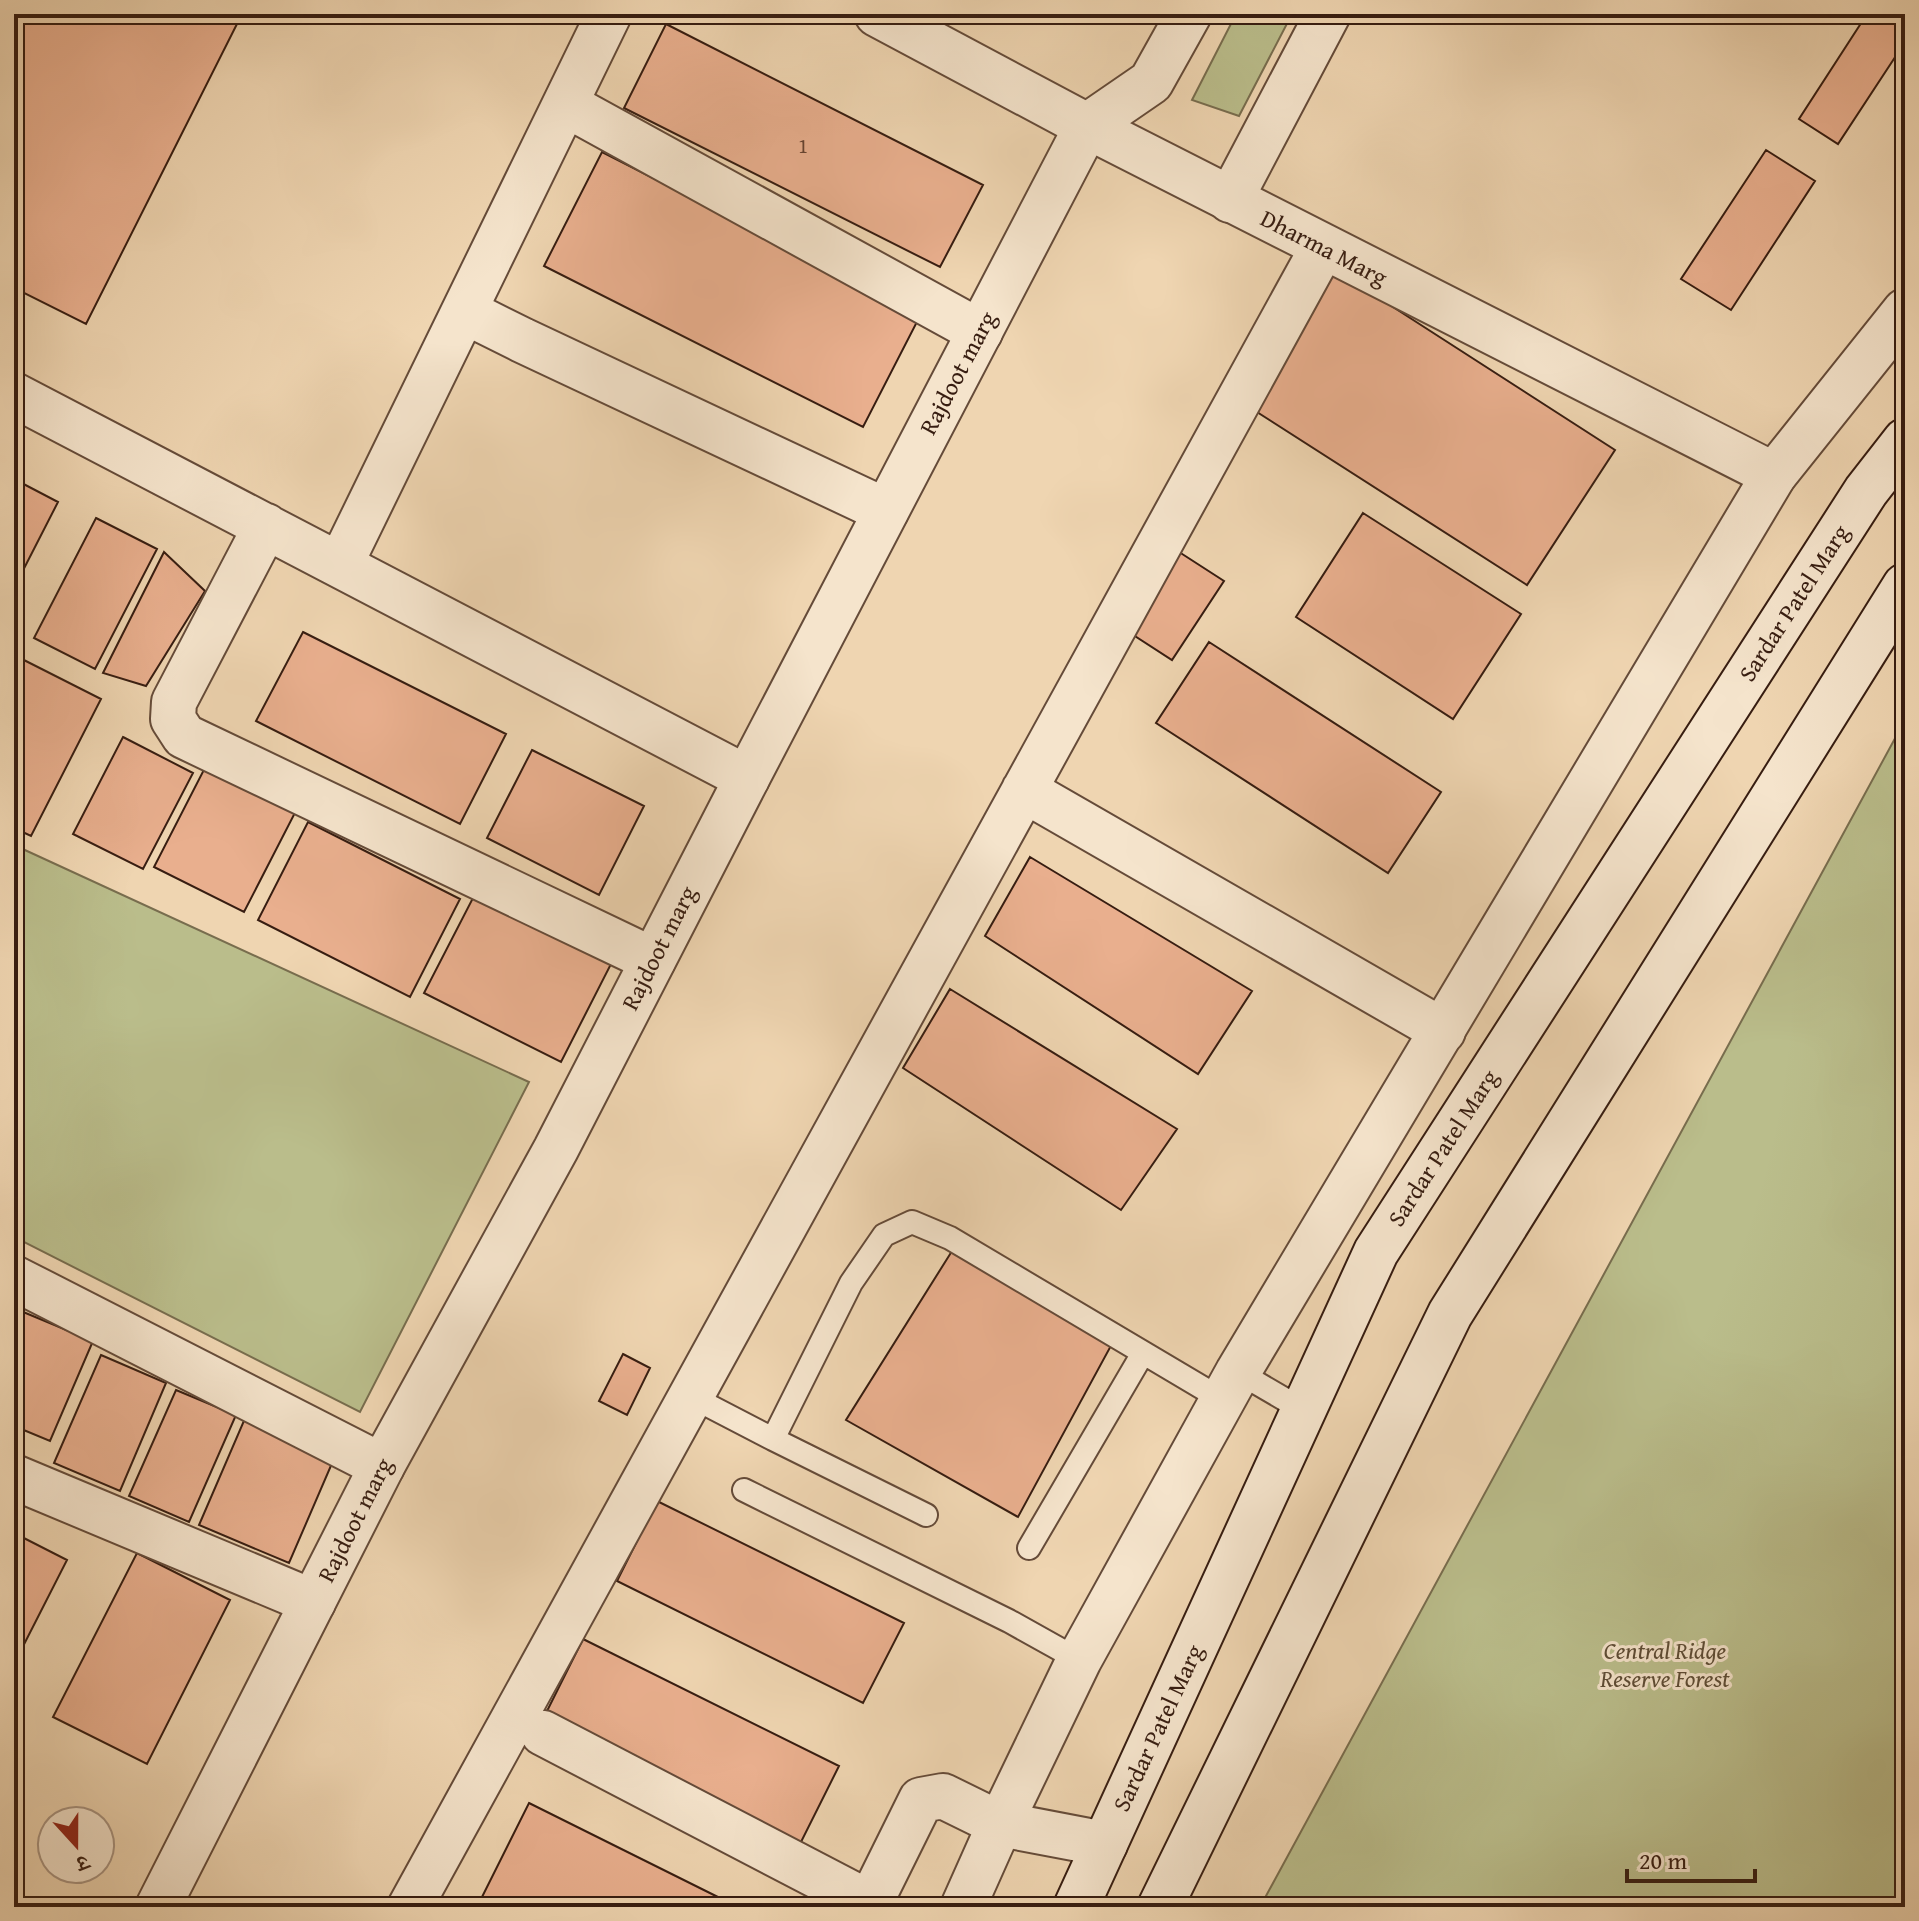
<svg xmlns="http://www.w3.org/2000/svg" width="1919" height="1921" font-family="'Gentium Book Plus','Noto Serif Devanagari',serif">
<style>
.green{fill:#babd8b;stroke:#786d4e;stroke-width:2}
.building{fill:#e9af8e;stroke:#371d11;stroke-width:2}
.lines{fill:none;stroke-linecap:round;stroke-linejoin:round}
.service-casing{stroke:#654b39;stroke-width:26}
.minor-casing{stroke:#654b39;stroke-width:48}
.tertiary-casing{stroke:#654b39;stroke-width:48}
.secondary-casing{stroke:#371d11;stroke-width:48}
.service{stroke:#f5e4cc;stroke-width:22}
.minor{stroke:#f5e4cc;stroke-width:44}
.tertiary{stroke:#f5e4cc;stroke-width:44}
.secondary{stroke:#f5e4cc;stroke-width:44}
.labels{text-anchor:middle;stroke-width:6;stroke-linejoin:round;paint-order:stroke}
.number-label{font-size:20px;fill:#644230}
.street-label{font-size:24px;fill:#371d11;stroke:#f5e4cc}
.park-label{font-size:24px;font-style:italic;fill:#5e4d36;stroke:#f5e4cc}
</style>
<rect width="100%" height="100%" fill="#efd5b1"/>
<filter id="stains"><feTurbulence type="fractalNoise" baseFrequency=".0025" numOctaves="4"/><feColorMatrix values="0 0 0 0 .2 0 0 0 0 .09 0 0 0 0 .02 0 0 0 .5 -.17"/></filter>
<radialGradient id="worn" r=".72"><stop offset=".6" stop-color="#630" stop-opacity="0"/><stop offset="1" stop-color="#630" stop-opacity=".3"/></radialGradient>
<path class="green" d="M 1236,14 L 1292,14 L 1239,116 L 1192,100 Z
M 1905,720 L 1905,1907 L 1260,1907 Z
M 14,845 L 529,1082 L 360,1412 L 14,1237 Z"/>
<path class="building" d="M 14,14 L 242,14 L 86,324 L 14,288 Z
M 1867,14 L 1905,14 L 1905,42 L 1838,144 L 1799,119 Z
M 666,24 L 983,185 L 940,267 L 624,108 Z
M 1766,150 L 1815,181 L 1731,310 L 1681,279 Z
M 602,152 L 921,314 L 863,427 L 544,266 Z
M 1334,269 L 1615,450 L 1527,585 L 1246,405 Z
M 14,479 L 58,502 L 14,588 Z
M 1363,513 L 1521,614 L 1453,719 L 1296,617 Z
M 96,518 L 157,549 L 95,669 L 34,638 Z
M 1176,550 L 1224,581 L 1172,660 L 1124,629 Z
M 164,552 L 205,591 L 146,686 L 103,673 Z
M 303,632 L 506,734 L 460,824 L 256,721 Z
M 1209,642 L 1441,792 L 1388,873 L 1156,723 Z
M 14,655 L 101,699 L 31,836 L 14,828 Z
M 123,737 L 193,773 L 143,869 L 73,834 Z
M 532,750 L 644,806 L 599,895 L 487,838 Z
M 210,758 L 300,803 L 244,912 L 154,867 Z
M 308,822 L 460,899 L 410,997 L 258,920 Z
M 1030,857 L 1252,991 L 1198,1074 L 985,936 Z
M 475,894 L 611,964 L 561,1062 L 424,993 Z
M 950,989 L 1177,1129 L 1121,1210 L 903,1068 Z
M 952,1251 L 1113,1342 L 1018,1517 L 846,1420 Z
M 16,1309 L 93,1341 L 50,1441 L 14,1426 L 14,1314 Z
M 623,1354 L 650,1368 L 627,1415 L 599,1401 Z
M 101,1355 L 166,1383 L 120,1491 L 54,1463 Z
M 176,1390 L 236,1415 L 189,1522 L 129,1496 Z
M 246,1416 L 336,1454 L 289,1563 L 199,1525 Z
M 657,1501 L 904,1623 L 863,1703 L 617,1581 Z
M 14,1533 L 67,1560 L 14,1664 Z
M 137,1553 L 230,1600 L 147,1764 L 53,1717 Z
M 583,1639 L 839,1766 L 800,1844 L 544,1717 Z
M 529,1803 L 738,1907 L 477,1907 Z"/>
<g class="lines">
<defs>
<path id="service" d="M 1238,1372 L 1303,1410
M 692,1397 L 773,1439
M 744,1490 L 1009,1621 L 1079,1660
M 926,1515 L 773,1439 L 851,1283 L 884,1235 L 912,1222 L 950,1238 L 1223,1400
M 1029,1548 L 1143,1353"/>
<path id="minor" d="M 877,14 L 1087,126 L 1774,475
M 565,104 L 980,332
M 464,311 L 522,340 L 886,511
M 14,395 L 747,778
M 266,526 L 174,702 L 173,719 L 184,736 L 653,960
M 340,565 L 609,14
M 1024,790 L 1443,1031
M 14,1278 L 382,1466
M 14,1477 L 313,1602
M 543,1733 L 877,1907
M 870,1903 L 921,1800 L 943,1796 L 1000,1824 L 1105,1844
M 410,1907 L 1323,247"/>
<path id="tertiary" d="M 1230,200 L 1328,14
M 158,1907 L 382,1466 L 556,1149 L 747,778 L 1087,126 L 1151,82 L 1189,14
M 963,1907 L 1000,1824 L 1079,1660 L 1238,1372 L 1774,475 L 1905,311"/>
<path id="secondary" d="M 1076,1907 L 1376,1252 L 1866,491 L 1905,441
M 1160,1907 L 1450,1314 L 1905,586"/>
</defs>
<use href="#service" class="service-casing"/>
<use href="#minor" class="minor-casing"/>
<use href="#tertiary" class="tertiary-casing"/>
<use href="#secondary" class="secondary-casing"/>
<use href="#service" class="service"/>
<use href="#minor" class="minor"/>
<use href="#tertiary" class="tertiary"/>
<use href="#secondary" class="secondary"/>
</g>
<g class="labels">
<g class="number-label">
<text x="803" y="153">1</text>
</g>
<g class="street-label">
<text transform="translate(1324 248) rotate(27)" y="8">Dharma Marg</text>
<text transform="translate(958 373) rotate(-62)" y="8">Rajdoot marg</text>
<text transform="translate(1794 603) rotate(-57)" y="8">Sardar Patel Marg</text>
<text transform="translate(659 948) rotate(-63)" y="8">Rajdoot marg</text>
<text transform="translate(1443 1148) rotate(-57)" y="8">Sardar Patel Marg</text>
<text transform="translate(355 1520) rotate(-63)" y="8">Rajdoot marg</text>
<text transform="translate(1158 1728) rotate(-65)" y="8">Sardar Patel Marg</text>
</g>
<g class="park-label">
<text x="1665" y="1659">Central Ridge<tspan x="1665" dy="28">Reserve Forest</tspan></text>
</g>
</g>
<rect width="1919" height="1921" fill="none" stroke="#efd5b1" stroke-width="48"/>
<rect x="16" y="16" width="1887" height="1889" fill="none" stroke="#371d11" stroke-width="4"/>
<rect x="24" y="24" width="1871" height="1873" fill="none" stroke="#371d11" stroke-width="2"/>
<g transform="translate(76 1845) rotate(159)"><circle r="38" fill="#f5e4cc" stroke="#a99481" stroke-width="2"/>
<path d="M0-6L14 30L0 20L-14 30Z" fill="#8f2418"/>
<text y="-12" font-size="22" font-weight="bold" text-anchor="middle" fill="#371d11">उ</text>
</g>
<path d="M1627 1869v12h128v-12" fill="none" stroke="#371d11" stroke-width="4"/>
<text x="1639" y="1869" font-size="24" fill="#371d11" stroke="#f5e4cc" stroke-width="6" paint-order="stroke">20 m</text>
<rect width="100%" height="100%" filter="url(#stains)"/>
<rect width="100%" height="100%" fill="url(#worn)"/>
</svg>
